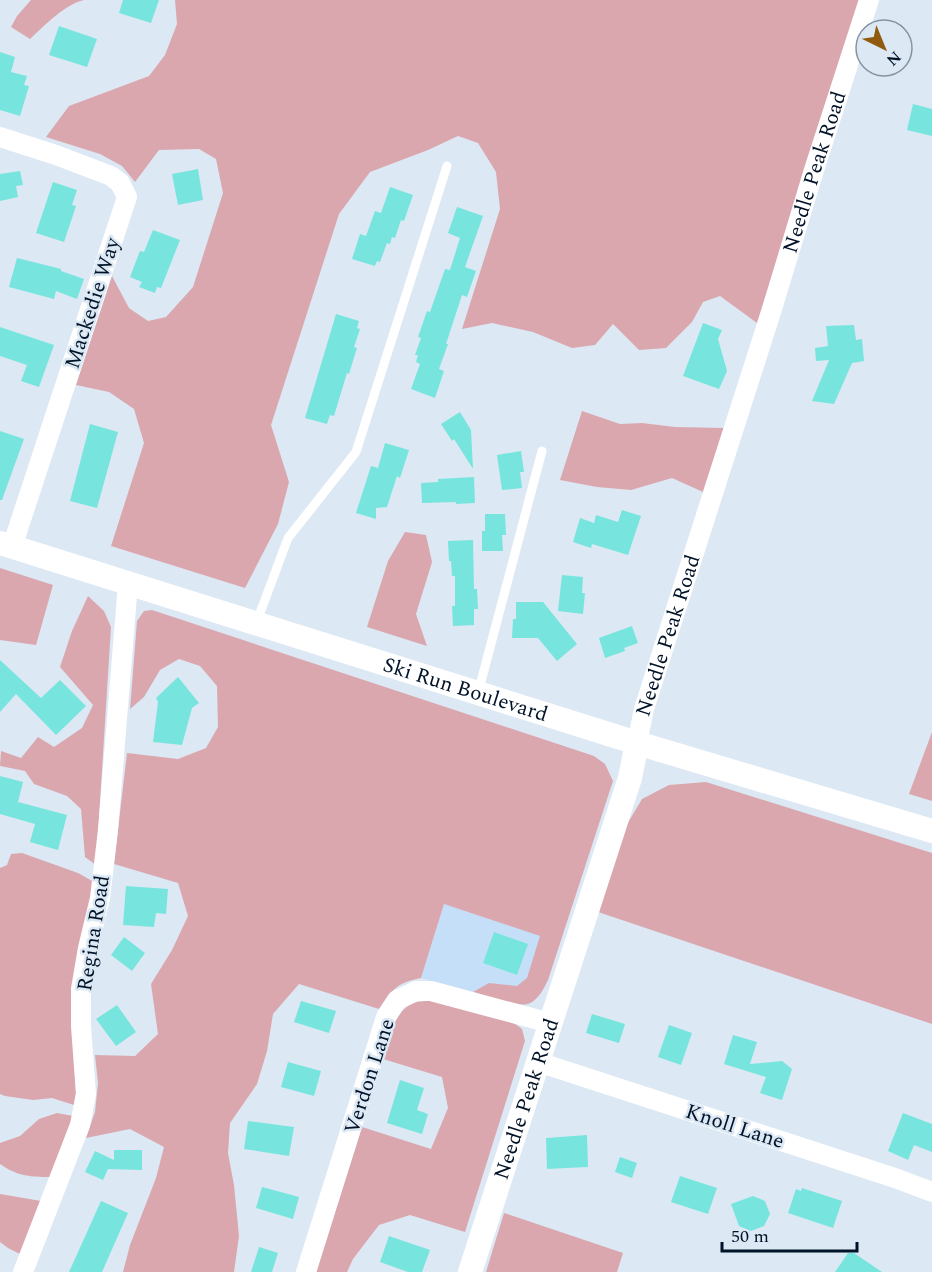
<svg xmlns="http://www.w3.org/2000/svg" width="932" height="1272" font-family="Spectral,serif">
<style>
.built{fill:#c5dff9}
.green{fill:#dba7ae}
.building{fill:#77e5dd}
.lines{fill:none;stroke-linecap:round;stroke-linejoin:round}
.service{stroke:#fff;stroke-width:9}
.minor{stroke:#fff;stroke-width:20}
.tertiary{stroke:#fff;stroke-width:24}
.labels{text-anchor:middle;stroke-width:5;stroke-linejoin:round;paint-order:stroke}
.street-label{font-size:21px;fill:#001328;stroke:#dce8f4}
</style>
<rect width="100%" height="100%" fill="#dce8f4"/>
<path class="built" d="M 444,904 L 560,942 L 548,980 L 541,993 L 530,1004 L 517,1005 L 421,978 Z"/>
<path class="green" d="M 31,0 L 84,0 C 65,4 44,26 30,39 L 11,27 L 17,16 Z
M 175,0 L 860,0 L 757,323 L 720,296 L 703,302 L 692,322 L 666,348 L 639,350 L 613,324 L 595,345 L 572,348 L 533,332 L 492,323 L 462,329 L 500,209 L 496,172 L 478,143 L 458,136 L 428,150 L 370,172 L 339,214 L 271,425 L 289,482 L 278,524 L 245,588 L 111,546 L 144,443 L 134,409 L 109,392 L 76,385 L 112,276 L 129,308 L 148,321 L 166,317 L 193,287 L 223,193 L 216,159 L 199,149 L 159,150 L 135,182 L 122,166 L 100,154 L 46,137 L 69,106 L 149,76 L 165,55 L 177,24 Z
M 582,411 L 620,424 L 642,423 L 675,427 L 724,428 L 703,492 L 672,478 L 631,490 L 597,487 L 560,480 Z
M 405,532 L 426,535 L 432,562 L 416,614 L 427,646 L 367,627 L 388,561 Z
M 0,568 L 53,585 L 36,645 L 0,640 Z
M 88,596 L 104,611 L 111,627 L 96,865 L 85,857 L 81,809 L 67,796 L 34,784 L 25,771 L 0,766 L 1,751 L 21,758 L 38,737 L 54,747 L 82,728 L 93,705 L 60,667 L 72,631 Z
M 152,610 L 594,756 L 605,764 L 613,781 L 548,980 C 544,988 539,999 530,1003 C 518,1009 486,996 473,992 L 489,983 L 517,986 L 527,978 L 540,936 L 444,904 L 421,978 C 396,983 393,989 379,1009 L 299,984 L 273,1014 L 267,1051 L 257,1084 L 230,1123 L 228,1153 L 234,1185 L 239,1236 L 234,1272 L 123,1272 L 130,1245 L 156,1178 L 164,1147 L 130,1129 L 86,1138 L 95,1112 L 98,1083 L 95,1055 L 135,1056 L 158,1034 L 151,984 L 172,950 L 188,916 L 178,883 L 114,864 L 127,753 L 178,759 L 206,748 L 218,727 L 217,686 L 200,666 L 179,659 L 160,670 L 144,697 L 130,709 L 137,621 L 144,611 Z
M 932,732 L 932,801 L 909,794 Z
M 706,782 L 932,853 L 932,1024 L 598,912 L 626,826 L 642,799 L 669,785 Z
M 22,853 L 78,873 L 94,882 L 73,1036 L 76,1093 L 74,1105 L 52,1098 L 33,1100 L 5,1096 L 0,1094 L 0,868 L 7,865 L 11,854 Z
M 435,1000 L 511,1021 L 522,1029 L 525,1041 L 465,1232 L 410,1215 L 379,1225 L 353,1259 L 347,1272 L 316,1272 L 362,1127 L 431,1149 L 448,1108 L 442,1077 L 383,1059 C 389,1039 394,1009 416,1002 C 422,1001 429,1001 435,1000 Z
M 57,1113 L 73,1116 L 50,1177 C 30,1177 17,1176 0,1164 L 0,1143 L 20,1136 L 39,1119 Z
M 0,1194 L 41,1201 L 20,1254 L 8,1248 L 0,1242 Z
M 504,1213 L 623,1253 L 617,1272 L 486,1272 Z"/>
<path class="building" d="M 123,0 L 159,0 L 151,23 L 119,13 Z
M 59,26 L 97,39 L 87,67 L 49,55 Z
M 0,52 L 15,57 L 11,72 L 27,76 L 24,85 L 29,86 L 20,116 L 0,110 Z
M 913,104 L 932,109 L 932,136 L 907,130 Z
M 198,169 L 203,200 L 178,205 L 172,174 Z
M 20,171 L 23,185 L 16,186 L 18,197 L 0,201 L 0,174 Z
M 53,182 L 77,190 L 72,205 L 76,206 L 64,242 L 36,233 Z
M 390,187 L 413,195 L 404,221 L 401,220 L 395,238 L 392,237 L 390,244 L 387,243 L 380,262 L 377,261 L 375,266 L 352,259 L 360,234 L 366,236 L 375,211 L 381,213 Z
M 457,207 L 483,216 L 465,267 L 476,271 L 467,297 L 462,295 L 446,344 L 448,344 L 439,369 L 444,371 L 435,398 L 411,389 L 420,364 L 416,362 L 418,355 L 415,355 L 421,338 L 418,337 L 427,311 L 430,312 L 445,269 L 450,270 L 460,238 L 448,233 Z
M 153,230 L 180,240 L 161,288 L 157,287 L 155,293 L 139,287 L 142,282 L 130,277 L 140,251 L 144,252 Z
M 17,258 L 61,269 L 61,271 L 84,279 L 77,299 L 56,291 L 54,299 L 9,287 Z
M 336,314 L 359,321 L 357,328 L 360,329 L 354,347 L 357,348 L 349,374 L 347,373 L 334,416 L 330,415 L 327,424 L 305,418 Z
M 703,323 L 722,330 L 718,339 L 727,371 L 719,389 L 683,376 Z
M 854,325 L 856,340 L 862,339 L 864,361 L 852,363 L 834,404 L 812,401 L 829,360 L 816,361 L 815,348 L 828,346 L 826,326 Z
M 0,327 L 54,345 L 39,387 L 21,381 L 27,365 L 0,356 Z
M 460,412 L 471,430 L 473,469 L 454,439 L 452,441 L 441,424 Z
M 90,424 L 118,432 L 97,508 L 70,501 Z
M 0,431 L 24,439 L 2,500 L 0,500 Z
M 385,443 L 409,450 L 400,478 L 397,476 L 387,507 L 376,508 L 376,519 L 356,513 L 371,466 L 378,468 Z
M 521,451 L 524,472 L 520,472 L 522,488 L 502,490 L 497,455 Z
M 474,477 L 475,503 L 456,504 L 456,502 L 422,503 L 421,483 L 438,482 L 438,479 Z
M 622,510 L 641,516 L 628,555 L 592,544 L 591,548 L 573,542 L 580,518 L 594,523 L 596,515 L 618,522 Z
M 485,514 L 505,514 L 506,535 L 502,535 L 503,551 L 482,551 L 482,531 L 485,531 Z
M 473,540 L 474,589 L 477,589 L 478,609 L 474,609 L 474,625 L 453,626 L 452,606 L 455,606 L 455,576 L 452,576 L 451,561 L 449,561 L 448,541 Z
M 562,575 L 583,577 L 582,593 L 585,593 L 583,614 L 558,611 Z
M 516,602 L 543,602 L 577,644 L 557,661 L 538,638 L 512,638 L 513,619 L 516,619 Z
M 632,626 L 638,643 L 624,648 L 625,651 L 605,658 L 599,638 Z
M 0,660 L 41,698 L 60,680 L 86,706 L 56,735 L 16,694 L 0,712 Z
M 178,677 L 199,703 L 192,708 L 182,745 L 153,742 L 158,702 L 156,698 Z
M 0,776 L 23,782 L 18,802 L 67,815 L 58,850 L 30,842 L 35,824 L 0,814 Z
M 126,886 L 168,889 L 166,914 L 156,913 L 154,927 L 123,925 Z
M 494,932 L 528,944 L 517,975 L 483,963 Z
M 124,937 L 145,953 L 132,971 L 111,955 Z
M 301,1001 L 336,1011 L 329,1033 L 294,1022 Z
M 117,1005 L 136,1032 L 116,1046 L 96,1019 Z
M 592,1014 L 625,1024 L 619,1043 L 586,1033 Z
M 669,1025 L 692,1033 L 681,1065 L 658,1057 Z
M 733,1035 L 757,1042 L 750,1064 L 782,1061 L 792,1069 L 782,1100 L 760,1093 L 766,1077 L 724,1064 Z
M 288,1062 L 321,1071 L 314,1096 L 281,1087 Z
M 400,1080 L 424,1088 L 417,1110 L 428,1114 L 422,1134 L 387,1123 Z
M 903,1113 L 932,1124 L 932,1152 L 914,1145 L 908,1160 L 888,1151 Z
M 248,1121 L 294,1127 L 289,1156 L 244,1149 Z
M 587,1135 L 588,1167 L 547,1169 L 546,1138 Z
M 114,1150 L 142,1150 L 142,1170 L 108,1169 L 103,1180 L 85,1172 L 95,1151 L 114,1160 Z
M 620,1157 L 637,1163 L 632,1178 L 615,1172 Z
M 680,1176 L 717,1188 L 708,1214 L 671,1202 Z
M 262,1187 L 299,1197 L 293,1219 L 256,1208 Z
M 802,1188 L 842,1201 L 833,1228 L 788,1213 L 796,1189 L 801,1191 Z
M 753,1196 L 765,1201 L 770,1214 L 764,1226 L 751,1231 L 739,1226 L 731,1204 Z
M 101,1201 L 128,1213 L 102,1272 L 69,1272 Z
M 389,1236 L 430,1250 L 422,1272 L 408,1272 L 380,1262 Z
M 259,1247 L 278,1253 L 272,1272 L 251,1272 Z
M 848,1253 L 854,1253 L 882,1272 L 835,1272 Z"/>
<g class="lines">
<path class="service" d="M 257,621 L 288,538 L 356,452 L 447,166
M 478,693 L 542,451"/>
<g class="minor">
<path d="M 0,137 L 56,155 L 111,176 L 120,183 L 127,197 L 12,547"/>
<path id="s1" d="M 637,743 L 644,709 L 772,309 L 814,170 L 869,0"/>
<path d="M 538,1062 L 895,1178 L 932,1192"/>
<path d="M 23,1272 L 80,1125 L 86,1094 L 81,1026 L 81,989 L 88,948 L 100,898 L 108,830 L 128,583"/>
<path d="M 306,1272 L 386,1017 L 397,1000 L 416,991 L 431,991 L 550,1023"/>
</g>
<g class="tertiary">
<path id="s2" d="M 0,543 L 637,743 L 932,831"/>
<path id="s3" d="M 470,1272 L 630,778 L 637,743"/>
</g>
</g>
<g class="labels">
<g class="street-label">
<text dy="7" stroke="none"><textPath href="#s1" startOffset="598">Needle Peak Road</textPath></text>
<text transform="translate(92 303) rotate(-72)" y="7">Mackedie Way</text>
<text dy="7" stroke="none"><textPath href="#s1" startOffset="112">Needle Peak Road</textPath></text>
<text dy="7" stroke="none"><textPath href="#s2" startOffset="488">Ski Run Boulevard</textPath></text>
<text transform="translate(93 933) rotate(-81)" y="7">Regina Road</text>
<text transform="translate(369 1076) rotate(-72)" y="7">Verdon Lane</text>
<text dy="7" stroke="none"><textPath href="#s3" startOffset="182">Needle Peak Road</textPath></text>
<text transform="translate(735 1126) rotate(18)" y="7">Knoll Lane</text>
</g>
</g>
<g transform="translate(884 48) rotate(137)"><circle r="28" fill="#dce8f4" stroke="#8493a2" stroke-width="1.5"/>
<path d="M0-4.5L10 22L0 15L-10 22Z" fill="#905b0e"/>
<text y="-9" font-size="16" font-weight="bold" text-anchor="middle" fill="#001328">N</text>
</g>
<path d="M722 1242v9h135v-9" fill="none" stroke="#001328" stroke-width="3"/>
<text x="731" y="1242" font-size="18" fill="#001328" stroke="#dce8f4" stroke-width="4.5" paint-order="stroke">50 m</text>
</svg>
